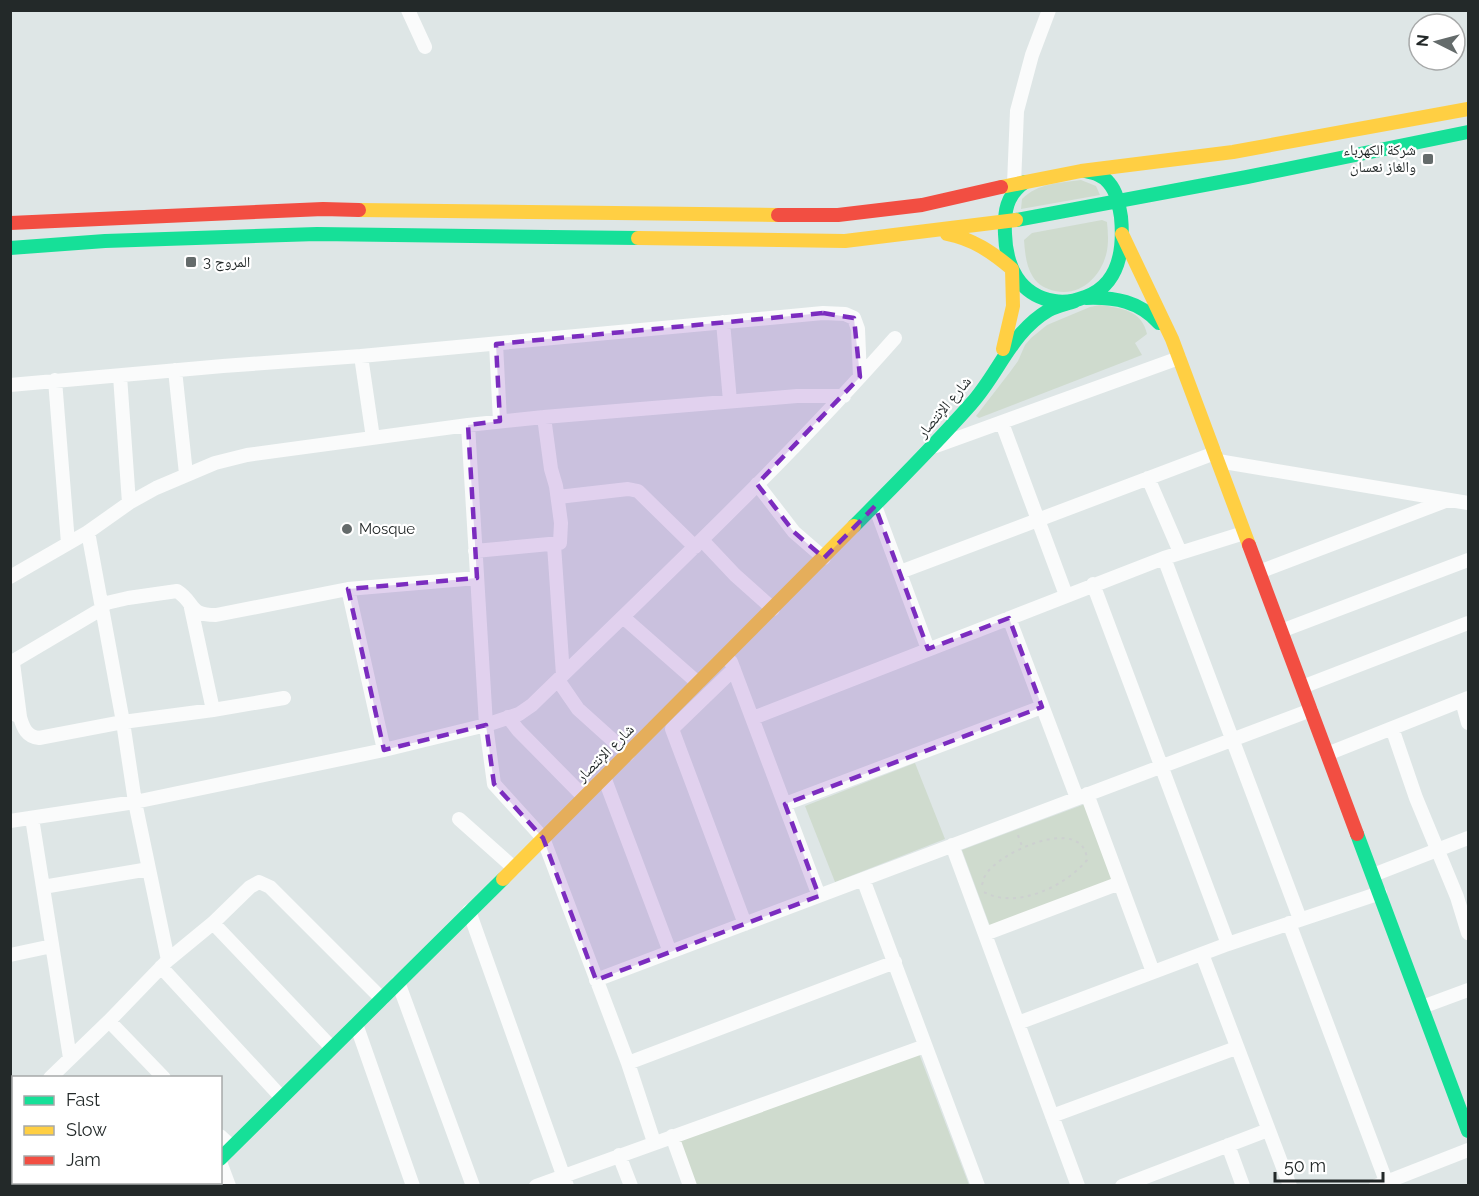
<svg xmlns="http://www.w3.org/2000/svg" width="1479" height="1196" font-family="Raleway,'Noto Naskh Arabic',sans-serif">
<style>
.green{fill:#cfdbce}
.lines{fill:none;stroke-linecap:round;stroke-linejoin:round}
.path{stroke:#cdd0d0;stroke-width:2;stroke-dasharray:3 4.5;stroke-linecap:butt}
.street{stroke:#fafbfb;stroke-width:14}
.fast{stroke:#16e098;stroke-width:14}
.slow{stroke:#ffcf43;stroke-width:14}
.jam{stroke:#f24e42;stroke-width:14}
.marked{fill:#7b2cbf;fill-opacity:0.2;stroke:#7b2cbf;stroke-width:4.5;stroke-dasharray:12 8;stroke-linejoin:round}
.poi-dot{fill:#646b6b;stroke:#fff;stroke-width:2}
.labels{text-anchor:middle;stroke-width:4.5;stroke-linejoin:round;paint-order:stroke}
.poi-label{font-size:15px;fill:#232929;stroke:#fff;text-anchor:start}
.street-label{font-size:15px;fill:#232929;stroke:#fff}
</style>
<rect width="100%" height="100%" fill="#dee6e6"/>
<path class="green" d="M 1081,180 L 1096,186 L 1100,195 L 1021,209 L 1022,199 C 1038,183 1060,183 1081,180 Z
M 1102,220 L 1107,222 C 1108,233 1109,244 1106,255 C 1100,277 1080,297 1055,291 C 1046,289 1038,285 1033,277 C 1026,266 1025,253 1024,240 L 1032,233 Z
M 1100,305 C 1121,308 1142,310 1147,334 L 1135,343 L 1142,355 L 979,418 L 976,416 L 1010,372 L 1018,361 L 1025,345 L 1031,338 L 1047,325 L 1090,307 Z
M 915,763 L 945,839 L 835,882 L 805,806 Z
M 1085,804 L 1113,880 L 990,926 L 962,850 Z
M 918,1051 L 969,1185 L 696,1185 L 678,1140 Z"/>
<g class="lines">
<path class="path" d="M 1018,835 L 1023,849
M 982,885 C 983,882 983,879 985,876 C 996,853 1084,813 1087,860 C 1066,886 1016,910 984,892"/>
<path class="street" d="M 408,10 L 425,47
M 1014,184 L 1017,111 L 1032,55 L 1049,10
M 723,322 L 730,401
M 496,344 L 500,421
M 361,356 L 373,438
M 175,370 L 186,474
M 120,376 L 129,503
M 55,380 L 68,543
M 10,385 L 223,366 L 361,356 L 823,313 L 845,314 L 854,318 L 858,329 L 860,377
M 1002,423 L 1066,595
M 468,425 L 486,725 L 494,784 L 543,838 L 628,1063 L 654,1142
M 936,446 L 1179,358
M 1218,461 L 1468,503
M 1148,478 L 1180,552
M 757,484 L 794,532 L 824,558
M 558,497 L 628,489 L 638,491 L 695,547
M 875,506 L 928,649
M 88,532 L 123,722 L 135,802 L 168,960
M 702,540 L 735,575 L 773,609
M 554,545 L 563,675
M 475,551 L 560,543 L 561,523 L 556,486 L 551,469 L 544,417
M 1164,558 L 1300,919
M 900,572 L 1215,453
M 1259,572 L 1448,500
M 10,577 L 88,532 L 129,503 L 156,488 L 215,463 L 247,455 L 468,425 L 544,417 L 797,396 L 844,396
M 1093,584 L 1228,944
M 102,604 L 128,598 L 177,591 C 196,603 187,615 216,615 L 348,589
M 623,617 L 698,683
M 1009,618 L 1077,798
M 1281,631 L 1468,560
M 731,662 L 819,896
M 10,663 L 103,608
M 13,663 L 20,717
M 734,669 L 672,729 L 745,924
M 558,680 L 578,709 L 628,754
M 1302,687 L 1468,623
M 1462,701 L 1468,723
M 213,710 L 284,698
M 10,712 L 20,717 C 23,728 27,737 39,738 L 123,722 L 213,710 L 191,608
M 508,717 L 518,730 L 584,797
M 753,718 L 1164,558 L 1244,533
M 1392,728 L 1416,798 L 1457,897 L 1468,933
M 384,750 L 348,589 L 477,578
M 1327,754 L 1468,698
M 604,777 L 670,952
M 1087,794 L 1153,972
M 785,804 L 1042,707
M 32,818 L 70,1058
M 459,819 L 514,868
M 10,821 L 135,802 L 384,750 L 486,725 L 519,714 L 532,705 C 656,584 781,467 895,338
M 952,845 L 1078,1186
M 1373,875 L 1468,838
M 863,879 L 978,1186
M 43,887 L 149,869
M 469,911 L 567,1186
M 213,923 L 332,1048
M 1289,923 L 1386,1181
M 985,934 L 1120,883
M 1202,954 L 1290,1186
M 10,955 L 52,946
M 161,967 L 282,1098
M 596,980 L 1311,710
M 398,982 L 473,1186
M 1422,1007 L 1468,990
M 109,1021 L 164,1078
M 1018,1023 L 1228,944 L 1380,893
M 356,1024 L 413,1186
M 628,1063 L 895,962
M 50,1078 L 109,1021 L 168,960 L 213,923 L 250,887 L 259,882 L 270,887 L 382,999
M 10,1115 L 14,1113
M 1052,1116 L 1236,1048
M 220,1136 L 232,1147
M 672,1136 L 690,1186
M 1228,1145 L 1243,1186
M 619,1155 L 631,1186
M 220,1162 L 229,1186
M 78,1182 L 81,1186
M 175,1182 L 178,1186
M 536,1186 L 925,1046
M 1122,1186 L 1268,1130
M 1376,1186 L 1468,1150"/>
<path class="fast" d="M 1025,182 C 1006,195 1004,212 1005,234 C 1006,266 1019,295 1054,301 C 1065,303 1075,301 1085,297 C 1120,285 1124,248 1121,217 C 1119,205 1117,192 1109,183 C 1103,175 1094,173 1085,171
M 1016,220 L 1247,177 L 1468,132
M 10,248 L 105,241 L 317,234 L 638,238
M 1086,298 C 1115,297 1139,301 1159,323
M 854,526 C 894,486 934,446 971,404 C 999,373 1011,332 1049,310 C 1057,306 1067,304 1075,301
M 1357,834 L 1468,1131
M 220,1159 L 503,879"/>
<path class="slow" d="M 1001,187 L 1081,171 L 1233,152 L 1468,109
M 359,210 L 778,215
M 947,234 C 973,239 992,252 1012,269 L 1013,306 L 1003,349
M 1122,234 L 1172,339 L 1249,545
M 638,238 L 845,241 L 1016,220
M 503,879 L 854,526
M 193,1186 L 196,1182"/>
<path class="jam" d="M 778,215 L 838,215 L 922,205 L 1001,187
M 10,223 L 323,209 L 359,210
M 1249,545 L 1357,834"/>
</g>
<path class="marked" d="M 823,313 L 854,318 L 860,377 L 757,484 L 794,532 L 824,558 L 875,506 L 928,649 L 1009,618 L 1042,707 L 785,804 L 819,896 L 596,980 L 543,838 L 494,784 L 486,725 L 384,750 L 348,589 L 477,578 L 468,425 L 500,421 L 496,344 Z"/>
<g class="poi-dot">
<rect x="1422" y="153" width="12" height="12" rx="3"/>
<rect x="185" y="256" width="12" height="12" rx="3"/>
<circle cx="347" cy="529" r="6"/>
</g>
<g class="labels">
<g class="poi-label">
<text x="1416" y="155" text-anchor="end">شركة الكهرباء<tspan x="1416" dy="17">والغاز نعسان</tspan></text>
<text x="203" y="267">المروج 3</text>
<text x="359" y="534">Mosque</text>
</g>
<g class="street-label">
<text transform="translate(944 407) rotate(-50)" y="5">شارع الإنتصار</text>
<text transform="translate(605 753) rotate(-45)" y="5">شارع الإنتصار</text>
</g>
</g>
<rect width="1479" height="1196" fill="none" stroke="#232929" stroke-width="24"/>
<rect x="12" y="1076" width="210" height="108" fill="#ffffff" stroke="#a7a9a9" stroke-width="1.5"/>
<rect x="24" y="1096" width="30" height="9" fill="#16e098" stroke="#a7a9a9" stroke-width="1.5"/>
<text x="66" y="1106" font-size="18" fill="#232929">Fast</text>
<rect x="24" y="1126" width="30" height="9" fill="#ffcf43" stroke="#a7a9a9" stroke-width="1.5"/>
<text x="66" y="1136" font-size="18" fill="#232929">Slow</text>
<rect x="24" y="1156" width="30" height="9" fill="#f24e42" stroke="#a7a9a9" stroke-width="1.5"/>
<text x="66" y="1166" font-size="18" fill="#232929">Jam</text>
<g transform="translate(1437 42) rotate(276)"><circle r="28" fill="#ffffff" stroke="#a7a9a9" stroke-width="1.5"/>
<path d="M0-4.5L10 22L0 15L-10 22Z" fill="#646b6b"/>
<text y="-9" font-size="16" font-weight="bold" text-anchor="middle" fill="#232929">N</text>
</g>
<path d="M1275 1172v9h108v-9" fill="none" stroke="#232929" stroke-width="3"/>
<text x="1284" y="1172" font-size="18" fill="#232929" stroke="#ffffff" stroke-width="4.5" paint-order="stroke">50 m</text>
</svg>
